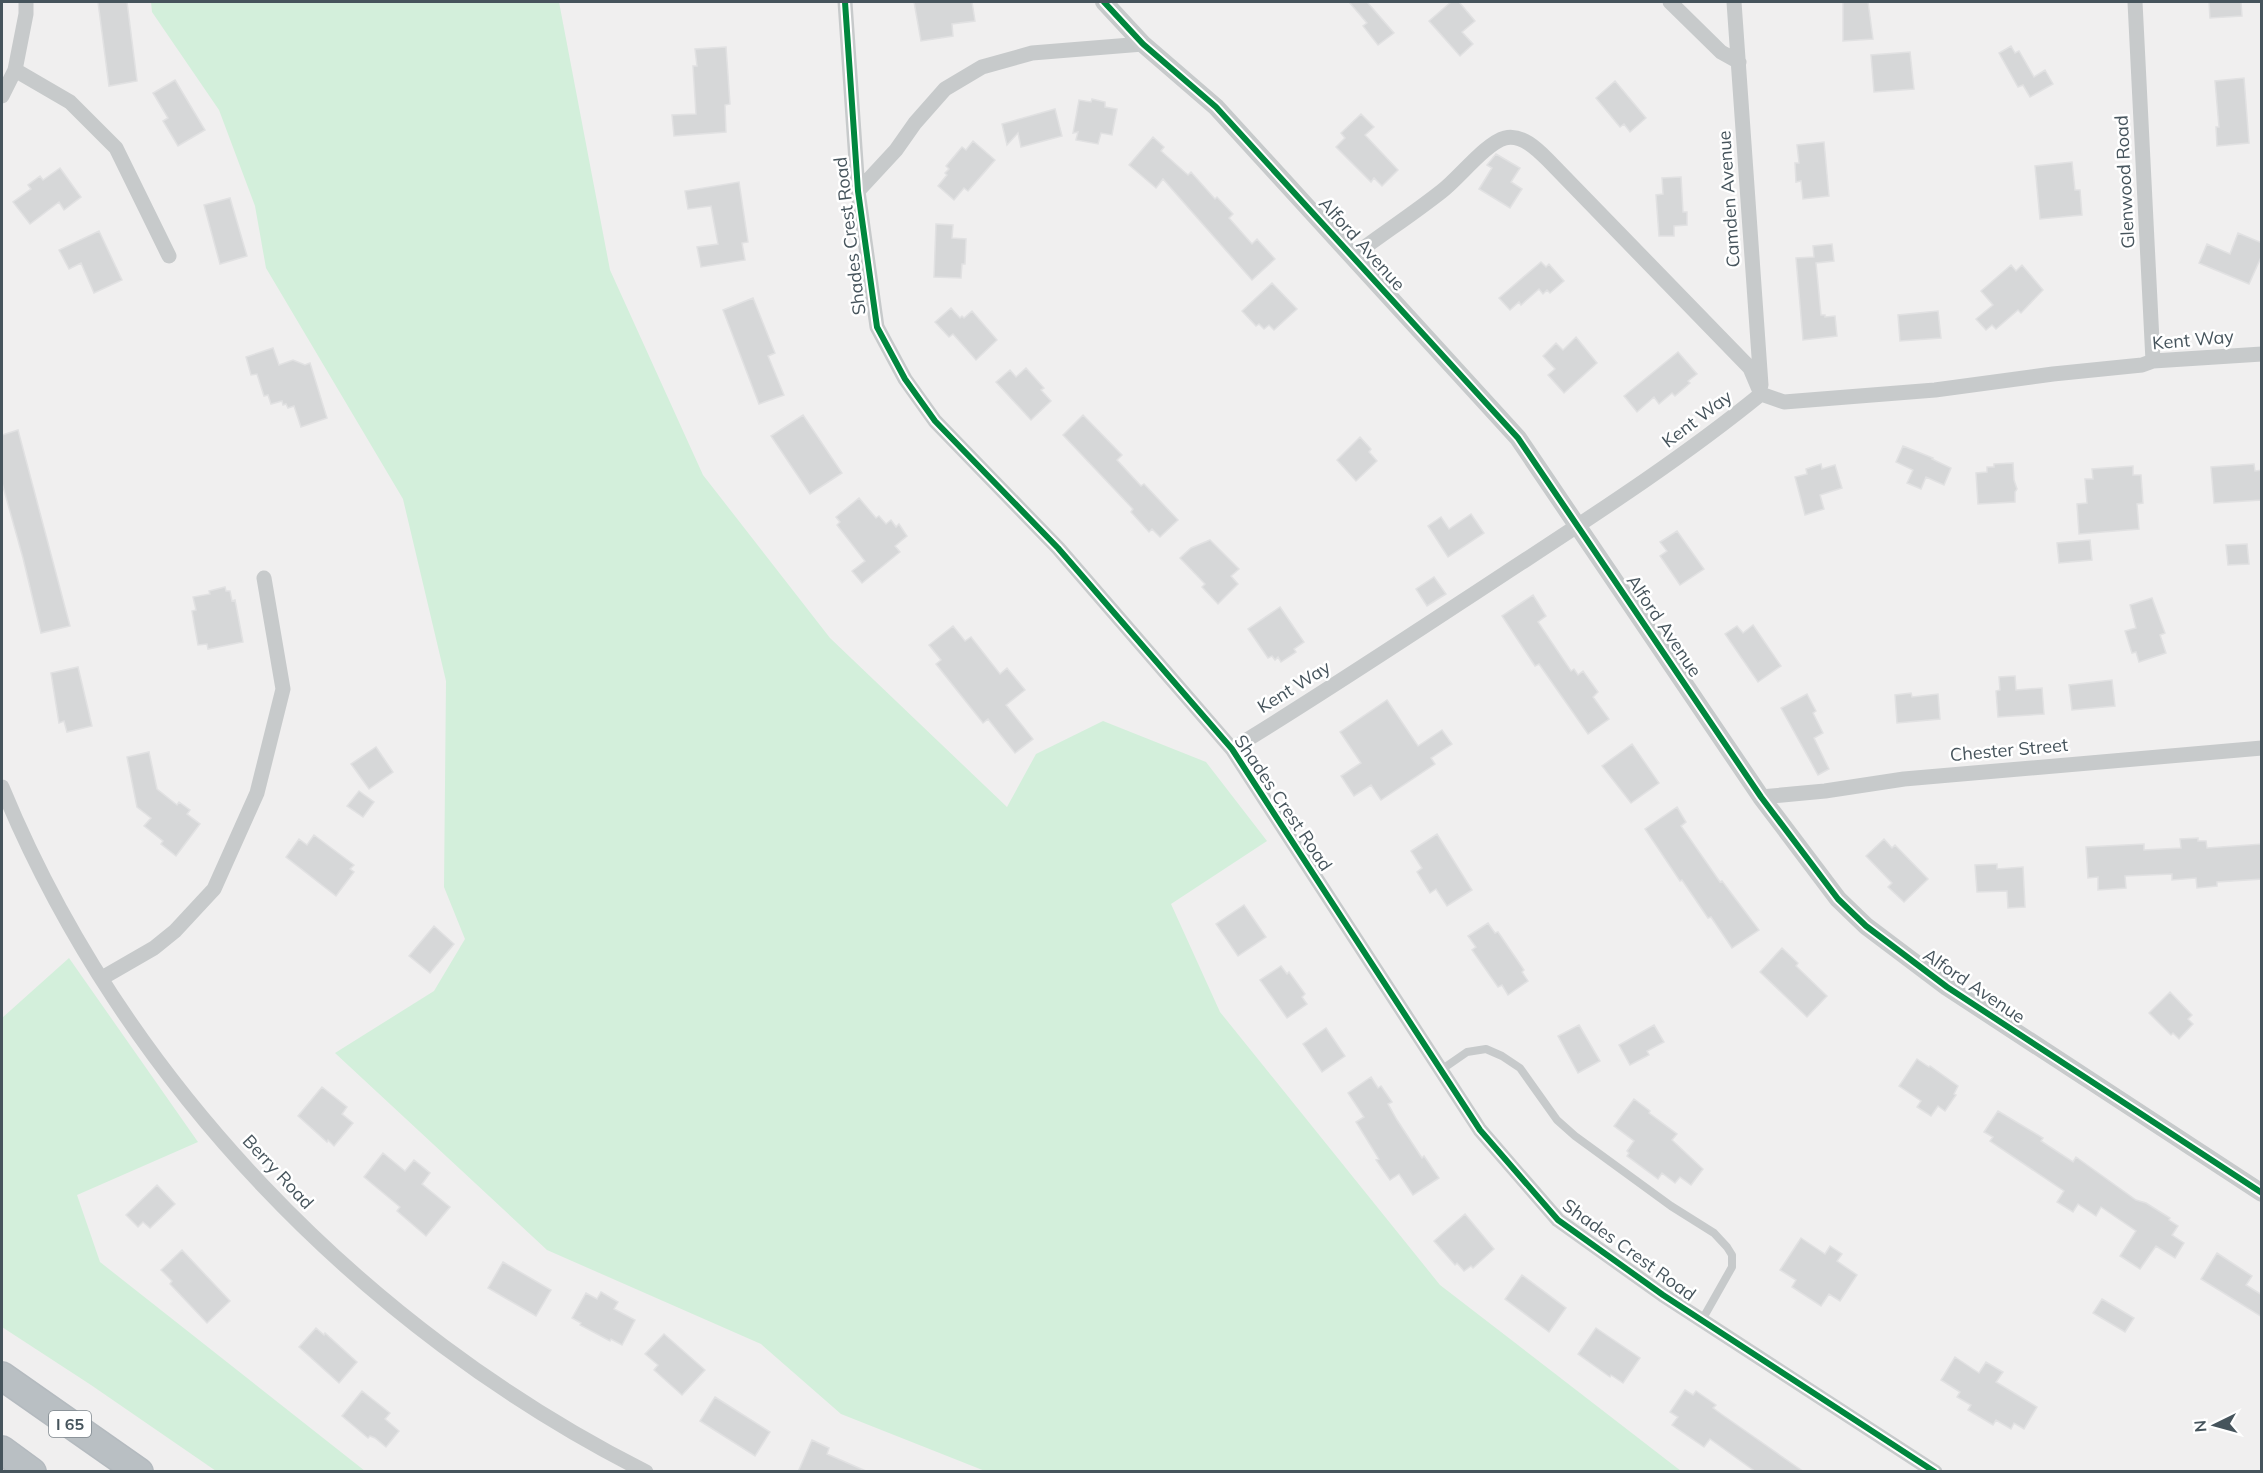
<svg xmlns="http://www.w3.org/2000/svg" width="2263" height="1473" font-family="Mulish,sans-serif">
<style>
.green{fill:#d3efdb}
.building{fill:#d6d7d8;stroke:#e1e1e2;stroke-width:1.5}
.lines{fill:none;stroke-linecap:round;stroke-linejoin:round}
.motorway-casing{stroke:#b4babf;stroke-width:30}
.service{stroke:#c7cacb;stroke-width:8}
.minor{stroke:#c7cacb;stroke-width:15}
.tertiary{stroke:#c7cacb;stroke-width:18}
.motorway{stroke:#b9bfc3;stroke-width:27}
.cycleway-casing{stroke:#fff;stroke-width:10}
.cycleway{stroke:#00873e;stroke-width:6}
.labels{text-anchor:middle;stroke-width:5;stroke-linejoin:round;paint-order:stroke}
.shield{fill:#fff;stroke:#7e878d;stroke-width:1.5}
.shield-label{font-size:16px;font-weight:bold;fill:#46545c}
.street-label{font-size:18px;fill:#46545c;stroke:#fff}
</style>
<rect width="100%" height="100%" fill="#f0efef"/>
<path class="green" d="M 151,2 L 559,2 L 610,270 L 703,475 L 830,638 L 1007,807 L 1036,754 L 1103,721 L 1206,762 L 1267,841 L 1171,904 L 1220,1012 L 1440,1285 L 1681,1471 L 985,1471 L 841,1414 L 761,1344 L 547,1250 L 335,1053 L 434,991 L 465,939 L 444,887 L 446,681 L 403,499 L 266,268 L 255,206 L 219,110 L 152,12 Z
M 69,958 L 198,1142 L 77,1195 L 100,1262 L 365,1471 L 216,1471 L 91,1385 L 2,1327 L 2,1018 Z"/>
<path class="building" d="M 98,2 L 127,2 L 137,81 L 109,86 Z
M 914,2 L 972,2 L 975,21 L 952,24 L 953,36 L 921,41 Z
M 1349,2 L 1367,2 L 1394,33 L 1378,45 L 1363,26 L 1367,23 Z
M 1451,2 L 1459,2 L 1475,21 L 1462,32 L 1473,44 L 1460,56 L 1429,21 Z
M 1843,2 L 1868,2 L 1873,39 L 1843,41 Z
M 2209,2 L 2241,2 L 2242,16 L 2210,18 Z
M 2011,46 L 2015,53 L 2019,51 L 2034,77 L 2045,70 L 2053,84 L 2030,97 L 2023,85 L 2018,87 L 1999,53 Z
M 726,47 L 730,104 L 725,105 L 726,132 L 674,136 L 672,115 L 696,114 L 693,66 L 697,66 L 695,49 Z
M 1910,52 L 1914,89 L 1874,92 L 1871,55 Z
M 2244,78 L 2249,143 L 2217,146 L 2216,127 L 2219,127 L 2215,81 Z
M 175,80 L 205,130 L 178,146 L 163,121 L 168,118 L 153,93 Z
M 1615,81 L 1646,118 L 1630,132 L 1624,124 L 1620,127 L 1596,98 Z
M 1092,99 L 1105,102 L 1105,107 L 1117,109 L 1112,135 L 1101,133 L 1098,144 L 1076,140 L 1078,132 L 1073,133 L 1079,100 L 1091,102 Z
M 1055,109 L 1062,136 L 1021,147 L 1018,133 L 1007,145 L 1002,124 Z
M 1361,114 L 1374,127 L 1365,135 L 1398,170 L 1382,186 L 1374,178 L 1371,182 L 1336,147 L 1345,138 L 1341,133 Z
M 1153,137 L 1164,147 L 1161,151 L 1188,175 L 1191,172 L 1215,199 L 1217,197 L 1233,214 L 1229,218 L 1252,244 L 1257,239 L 1275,259 L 1252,280 L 1163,179 L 1156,188 L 1129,165 Z
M 973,141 L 995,160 L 968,191 L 964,188 L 954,200 L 938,186 L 947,175 L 945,173 L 949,169 L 946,166 L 962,147 L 966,150 Z
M 1824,142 L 1829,196 L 1803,199 L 1801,181 L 1796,182 L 1795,163 L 1799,163 L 1797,145 Z
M 1496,154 L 1520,168 L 1511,182 L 1522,189 L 1510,208 L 1479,189 L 1492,168 L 1487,165 Z
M 2072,162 L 2075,190 L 2080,190 L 2082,215 L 2040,219 L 2035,166 Z
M 60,168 L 81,197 L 64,210 L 59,202 L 30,224 L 13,202 L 31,189 L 28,185 L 40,176 L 43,180 Z
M 1681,177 L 1683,212 L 1687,212 L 1687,225 L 1674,226 L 1674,236 L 1659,236 L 1656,195 L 1663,194 L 1662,178 Z
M 739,182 L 748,242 L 742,243 L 745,260 L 701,267 L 697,247 L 718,244 L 711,206 L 688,209 L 685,191 Z
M 230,198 L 247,256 L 220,264 L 204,205 Z
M 936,224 L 953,225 L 952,238 L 966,239 L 965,264 L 962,264 L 961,278 L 934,277 Z
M 99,231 L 122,280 L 94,293 L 81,263 L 69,269 L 59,250 Z
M 2238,233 L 2262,243 L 2262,255 L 2249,284 L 2199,263 L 2207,244 L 2230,254 Z
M 1832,244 L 1834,261 L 1816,263 L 1821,315 L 1825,315 L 1825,317 L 1835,316 L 1837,336 L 1803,340 L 1796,258 L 1814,257 L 1813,246 Z
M 1541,262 L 1546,267 L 1549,264 L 1564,281 L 1550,293 L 1547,290 L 1543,294 L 1539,289 L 1521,305 L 1519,302 L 1510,310 L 1499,298 Z
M 2011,265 L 2016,271 L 2022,265 L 2043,290 L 2021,313 L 2018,310 L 1996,329 L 1992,325 L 1986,330 L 1976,319 L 1993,305 L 1981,291 Z
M 1272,283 L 1297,309 L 1274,330 L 1269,325 L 1264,329 L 1259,324 L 1256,326 L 1242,311 Z
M 753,298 L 775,353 L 768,356 L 784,395 L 759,404 L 723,310 Z
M 951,308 L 960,318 L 962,316 L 964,318 L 972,311 L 997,340 L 976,360 L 953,334 L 949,337 L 935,322 Z
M 1938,311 L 1941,338 L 1900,341 L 1898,315 Z
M 1576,337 L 1597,363 L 1564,393 L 1548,375 L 1555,369 L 1543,356 L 1556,343 L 1563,350 Z
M 273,348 L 279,365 L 293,360 L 305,365 L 310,363 L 327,418 L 301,427 L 294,406 L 288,408 L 286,404 L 283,405 L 282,401 L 271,404 L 268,395 L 264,396 L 257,374 L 251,375 L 246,357 Z
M 1678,352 L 1697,374 L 1688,381 L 1690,383 L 1675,396 L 1672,393 L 1659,404 L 1654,397 L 1637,412 L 1624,396 Z
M 1026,368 L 1044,388 L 1041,390 L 1051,401 L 1031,420 L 996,382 L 1010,370 L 1016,377 Z
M 803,415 L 842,473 L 810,494 L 771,436 Z
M 1083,415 L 1122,455 L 1117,460 L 1141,486 L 1144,484 L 1178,520 L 1160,537 L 1152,529 L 1149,532 L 1131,512 L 1133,509 L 1063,435 Z
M 18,430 L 70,626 L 41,633 L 23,558 L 2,483 L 2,435 Z
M 1360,437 L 1371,449 L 1369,452 L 1377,461 L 1356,481 L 1337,460 Z
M 1903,446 L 1933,458 L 1932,459 L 1951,468 L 1944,485 L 1926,477 L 1921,489 L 1907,483 L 1913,470 L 1896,462 Z
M 2013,463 L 2014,480 L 2017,489 L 2015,492 L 2015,502 L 1978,504 L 1976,473 L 1987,472 L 1987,467 L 1994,467 L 1994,464 Z
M 1821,464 L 1822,469 L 1835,465 L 1842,488 L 1820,495 L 1824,509 L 1805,515 L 1795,477 L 1807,474 L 1806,469 Z
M 2254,464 L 2255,471 L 2262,470 L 2262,500 L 2214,503 L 2211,467 Z
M 2133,466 L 2133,475 L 2141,475 L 2143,503 L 2137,504 L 2139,529 L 2079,534 L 2077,504 L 2087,503 L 2085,479 L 2093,479 L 2092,469 Z
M 859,498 L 876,518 L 879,516 L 886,524 L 891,520 L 896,527 L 899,524 L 907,536 L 895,546 L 900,552 L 862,583 L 852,571 L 865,561 L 837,525 L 840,522 L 836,517 Z
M 1471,514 L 1484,533 L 1448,557 L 1428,526 L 1441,517 L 1449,529 Z
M 1677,531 L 1704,569 L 1680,585 L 1660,556 L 1667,551 L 1660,542 Z
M 1210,540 L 1239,569 L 1231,576 L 1238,584 L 1218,604 L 1202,587 L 1205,584 L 1180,558 L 1191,548 Z
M 2090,540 L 2092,560 L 2059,563 L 2057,543 Z
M 2247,544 L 2249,564 L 2228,565 L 2226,545 Z
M 1434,577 L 1446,594 L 1427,606 L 1416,589 Z
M 225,587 L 226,591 L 230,591 L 232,601 L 235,600 L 243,642 L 208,649 L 207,644 L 198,645 L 192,611 L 196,610 L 193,597 L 210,594 L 209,591 Z
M 1533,595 L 1546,616 L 1538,622 L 1571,671 L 1574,669 L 1578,675 L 1583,671 L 1598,692 L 1593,697 L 1609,719 L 1588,734 L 1539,664 L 1535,666 L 1502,616 Z
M 2152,598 L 2165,633 L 2160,635 L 2166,653 L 2139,662 L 2136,652 L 2132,653 L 2125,631 L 2136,628 L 2130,605 Z
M 1280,607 L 1304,642 L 1294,649 L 1296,652 L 1281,662 L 1278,657 L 1275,660 L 1272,656 L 1268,658 L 1248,629 Z
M 1753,625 L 1781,666 L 1758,682 L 1725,634 L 1737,626 L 1743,633 Z
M 953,626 L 965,641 L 971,637 L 1000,674 L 1007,668 L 1025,690 L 1006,705 L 1033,739 L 1015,753 L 988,719 L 983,723 L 936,664 L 941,660 L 929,645 Z
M 78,667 L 92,726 L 67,732 L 64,721 L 59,723 L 51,673 Z
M 2015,676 L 2016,690 L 2042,688 L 2044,714 L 1998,717 L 1996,691 L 2000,690 L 1999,677 Z
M 2112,680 L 2115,706 L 2072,710 L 2069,685 Z
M 1911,693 L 1912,697 L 1938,694 L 1940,719 L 1897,723 L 1895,695 Z
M 1807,694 L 1816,711 L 1813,713 L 1823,733 L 1814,738 L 1829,769 L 1818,775 L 1781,708 Z
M 1387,700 L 1418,746 L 1442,730 L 1452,744 L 1431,758 L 1435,764 L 1381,800 L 1371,785 L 1354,796 L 1341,776 L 1361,763 L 1340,732 Z
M 1632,744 L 1659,783 L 1631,803 L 1602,766 Z
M 376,747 L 393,772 L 369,789 L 351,764 Z
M 149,752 L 157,789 L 177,805 L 179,802 L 190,810 L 187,814 L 200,824 L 176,856 L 161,844 L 163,841 L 144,826 L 151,818 L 137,807 L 127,757 Z
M 359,791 L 374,802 L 363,817 L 347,806 Z
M 1677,807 L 1686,822 L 1681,826 L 1720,882 L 1722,881 L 1759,930 L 1732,948 L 1711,917 L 1708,918 L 1682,880 L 1680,881 L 1645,829 Z
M 1437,834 L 1472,890 L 1447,906 L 1436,889 L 1430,893 L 1417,872 L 1422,868 L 1411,851 Z
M 314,835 L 354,865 L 350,869 L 354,872 L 336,896 L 286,857 L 299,839 L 307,845 Z
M 2198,838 L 2198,841 L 2206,841 L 2207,848 L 2262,844 L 2262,879 L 2217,882 L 2217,886 L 2197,888 L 2196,878 L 2172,880 L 2172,874 L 2125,876 L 2126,888 L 2098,890 L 2098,877 L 2088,878 L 2086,847 L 2144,844 L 2144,850 L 2181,848 L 2180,839 Z
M 1884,839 L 1892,848 L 1895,845 L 1928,879 L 1904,902 L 1888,887 L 1892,883 L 1866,856 Z
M 1997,864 L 1997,869 L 2023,867 L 2025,907 L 2008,908 L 2007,891 L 1977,892 L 1975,865 Z
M 1244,905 L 1266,937 L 1238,956 L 1216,924 Z
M 1488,923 L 1495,933 L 1498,932 L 1524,970 L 1522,972 L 1528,981 L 1508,995 L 1502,985 L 1498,987 L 1472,950 L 1476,947 L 1468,936 Z
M 434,926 L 454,944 L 430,973 L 409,956 Z
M 1782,948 L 1798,963 L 1796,966 L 1827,996 L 1807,1017 L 1760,972 Z
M 1281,966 L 1287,974 L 1289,972 L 1305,994 L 1302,997 L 1307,1004 L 1287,1018 L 1260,980 Z
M 2170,992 L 2192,1015 L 2188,1019 L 2193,1024 L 2179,1039 L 2173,1033 L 2171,1035 L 2149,1013 Z
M 1579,1025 L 1600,1061 L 1578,1073 L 1558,1036 Z
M 1654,1025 L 1664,1042 L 1647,1051 L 1649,1055 L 1630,1065 L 1619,1045 Z
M 1326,1028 L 1345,1056 L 1322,1072 L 1303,1044 Z
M 1917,1059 L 1929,1067 L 1930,1066 L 1958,1086 L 1954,1094 L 1956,1095 L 1945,1111 L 1938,1106 L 1931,1116 L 1917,1107 L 1921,1101 L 1899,1086 Z
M 1371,1077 L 1378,1088 L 1381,1086 L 1392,1102 L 1388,1104 L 1397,1120 L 1422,1158 L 1424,1156 L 1439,1178 L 1413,1195 L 1399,1174 L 1390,1180 L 1376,1160 L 1379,1159 L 1356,1122 L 1364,1117 L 1348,1093 Z
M 322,1087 L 347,1107 L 342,1114 L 353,1123 L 334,1146 L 328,1140 L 327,1142 L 298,1116 Z
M 1634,1099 L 1650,1111 L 1649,1113 L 1677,1134 L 1672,1140 L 1703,1169 L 1691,1185 L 1680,1177 L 1675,1183 L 1662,1173 L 1658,1179 L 1627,1156 L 1629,1153 L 1627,1151 L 1634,1141 L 1614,1126 Z
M 1998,1111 L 2043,1138 L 2041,1141 L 2073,1162 L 2076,1157 L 2136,1200 L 2146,1203 L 2170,1218 L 2169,1220 L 2178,1226 L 2172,1235 L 2184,1243 L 2175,1258 L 2156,1246 L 2140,1269 L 2120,1256 L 2136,1231 L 2101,1207 L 2096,1216 L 2078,1204 L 2073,1212 L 2057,1202 L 2064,1191 L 1990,1141 L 1993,1137 L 1984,1132 Z
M 383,1153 L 405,1171 L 414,1160 L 430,1173 L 422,1184 L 450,1207 L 426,1236 L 397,1211 L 400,1207 L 364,1177 Z
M 157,1185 L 175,1204 L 150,1228 L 143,1222 L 138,1227 L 126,1215 Z
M 1465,1214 L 1494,1249 L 1473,1268 L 1471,1266 L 1464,1271 L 1457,1263 L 1455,1265 L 1434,1241 Z
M 1801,1238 L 1825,1254 L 1830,1246 L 1842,1254 L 1837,1261 L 1857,1275 L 1840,1301 L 1829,1294 L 1821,1306 L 1792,1287 L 1796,1280 L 1780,1270 Z
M 182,1250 L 230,1301 L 207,1323 L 170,1284 L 172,1281 L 161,1270 Z
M 2217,1253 L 2252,1276 L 2246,1285 L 2262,1295 L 2262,1317 L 2201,1279 Z
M 503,1262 L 551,1290 L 536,1316 L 488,1288 Z
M 1522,1275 L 1566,1308 L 1549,1332 L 1505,1299 Z
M 601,1292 L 618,1302 L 614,1309 L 635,1320 L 622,1345 L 611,1339 L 610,1341 L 580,1325 L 581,1323 L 572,1318 L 586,1293 L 597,1299 Z
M 2102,1299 L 2134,1318 L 2125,1332 L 2093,1313 Z
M 316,1328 L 324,1335 L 325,1333 L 357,1362 L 339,1383 L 299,1347 Z
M 1596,1328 L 1640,1358 L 1623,1383 L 1611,1375 L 1610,1377 L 1578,1354 Z
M 664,1334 L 705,1370 L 682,1395 L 654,1370 L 658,1365 L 645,1354 Z
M 1955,1357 L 1979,1373 L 1986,1362 L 2003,1372 L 1996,1382 L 2037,1407 L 2024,1429 L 2014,1423 L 2011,1429 L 1996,1420 L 1993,1425 L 1968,1410 L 1971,1405 L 1957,1397 L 1960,1392 L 1941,1380 Z
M 1685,1390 L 1693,1395 L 1696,1391 L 1716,1405 L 1713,1408 L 1724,1416 L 1804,1472 L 1756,1472 L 1710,1439 L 1704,1447 L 1672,1425 L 1678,1417 L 1670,1412 Z
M 362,1391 L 390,1413 L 385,1419 L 399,1431 L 386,1447 L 375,1438 L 370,1436 L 368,1438 L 342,1416 Z
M 715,1397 L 770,1432 L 755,1456 L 700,1421 Z
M 812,1440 L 829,1448 L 827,1454 L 868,1472 L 798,1472 Z"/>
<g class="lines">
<defs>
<path id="motorway" d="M 2,1376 L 139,1472
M 2,1450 L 32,1472"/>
</defs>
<use href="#motorway" class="motorway-casing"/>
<path class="service" d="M 1441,1070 L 1467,1052 L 1486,1049 L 1502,1056 L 1520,1068 L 1557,1120 L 1575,1136 L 1671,1206 L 1714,1233 L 1727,1247 L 1732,1255 L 1732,1267 L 1702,1320"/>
<path class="minor" d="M 845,2 L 858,191 L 877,327 L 905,379 L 935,421 L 1058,548 L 1232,749 L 1480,1130 L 1558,1220 L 1663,1295 L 1935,1472
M 1670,2 L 1721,52 L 1739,62
M 1734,2 L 1761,385
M 2135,2 L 2153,361
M 15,70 L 70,102 L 116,148 L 169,256
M 2,96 L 15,70 L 26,14 L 26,2
M 858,191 L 896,150 L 915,123 L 945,89 L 982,67 L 1032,53 L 1143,44
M 1353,256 C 1382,234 1413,214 1442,191 C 1459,178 1486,143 1505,138 C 1522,134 1537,149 1548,160 L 1750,368 L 1761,394
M 1761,394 L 1784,402 L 1935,390 L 2053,374 L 2142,365 L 2153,361 L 2262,354
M 1232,749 C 1324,693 1414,633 1504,574 C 1591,517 1680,460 1761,394
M 2,787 C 123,1081 363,1329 646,1472
M 1761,797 L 1825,791 L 1904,779 L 2262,748
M 102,978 L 154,948 L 175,931 L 214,889 L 257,793 L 283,689 L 264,578"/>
<path class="tertiary" d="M 1104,2 L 1143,44 L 1216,107 L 1518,438 L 1761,797 L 1838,899 L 1866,926 L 1947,987 L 2262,1193"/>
<use href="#motorway" class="motorway"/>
<defs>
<path id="cycleway" d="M 845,2 L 858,191 L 877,327 L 905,379 L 935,421 L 1058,548 L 1232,749 L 1480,1130 L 1558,1220 L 1663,1295 L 1935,1472
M 1104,2 L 1143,44 L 1216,107 L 1518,438 L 1761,797 L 1838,899 L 1866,926 L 1947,987 L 2262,1193"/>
</defs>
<use href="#cycleway" class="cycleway-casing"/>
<use href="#cycleway" class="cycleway"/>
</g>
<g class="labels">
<rect class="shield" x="49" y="1411" width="42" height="26" rx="4.5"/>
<g class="shield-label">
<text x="70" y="1430">I 65</text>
</g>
<g class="street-label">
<text transform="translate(2125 182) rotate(-93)" y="6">Glenwood Road</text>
<text transform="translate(1729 199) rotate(-94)" y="6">Camden Avenue</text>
<text transform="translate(850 236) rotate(-97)" y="6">Shades Crest Road</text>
<text transform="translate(1362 244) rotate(48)" y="6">Alford Avenue</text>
<text transform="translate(2193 340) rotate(-5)" y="6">Kent Way</text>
<text transform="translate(1697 419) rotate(-37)" y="6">Kent Way</text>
<text transform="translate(1664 626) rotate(56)" y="6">Alford Avenue</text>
<text transform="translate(1294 687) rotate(-32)" y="6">Kent Way</text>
<text transform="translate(2009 750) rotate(-5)" y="6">Chester Street</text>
<text transform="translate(1283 803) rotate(56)" y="6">Shades Crest Road</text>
<text transform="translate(1974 986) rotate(34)" y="6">Alford Avenue</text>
<text transform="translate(278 1172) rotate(47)" y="6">Berry Road</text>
<text transform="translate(1629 1250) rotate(36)" y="6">Shades Crest Road</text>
</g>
</g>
<rect width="2263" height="1473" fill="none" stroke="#46545c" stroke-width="6"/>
<g transform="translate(2215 1425) rotate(265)" stroke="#ffffff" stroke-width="4.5" paint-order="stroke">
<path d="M0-4.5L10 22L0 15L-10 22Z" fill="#46545c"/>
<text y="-9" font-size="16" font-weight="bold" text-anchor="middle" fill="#46545c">N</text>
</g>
</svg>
